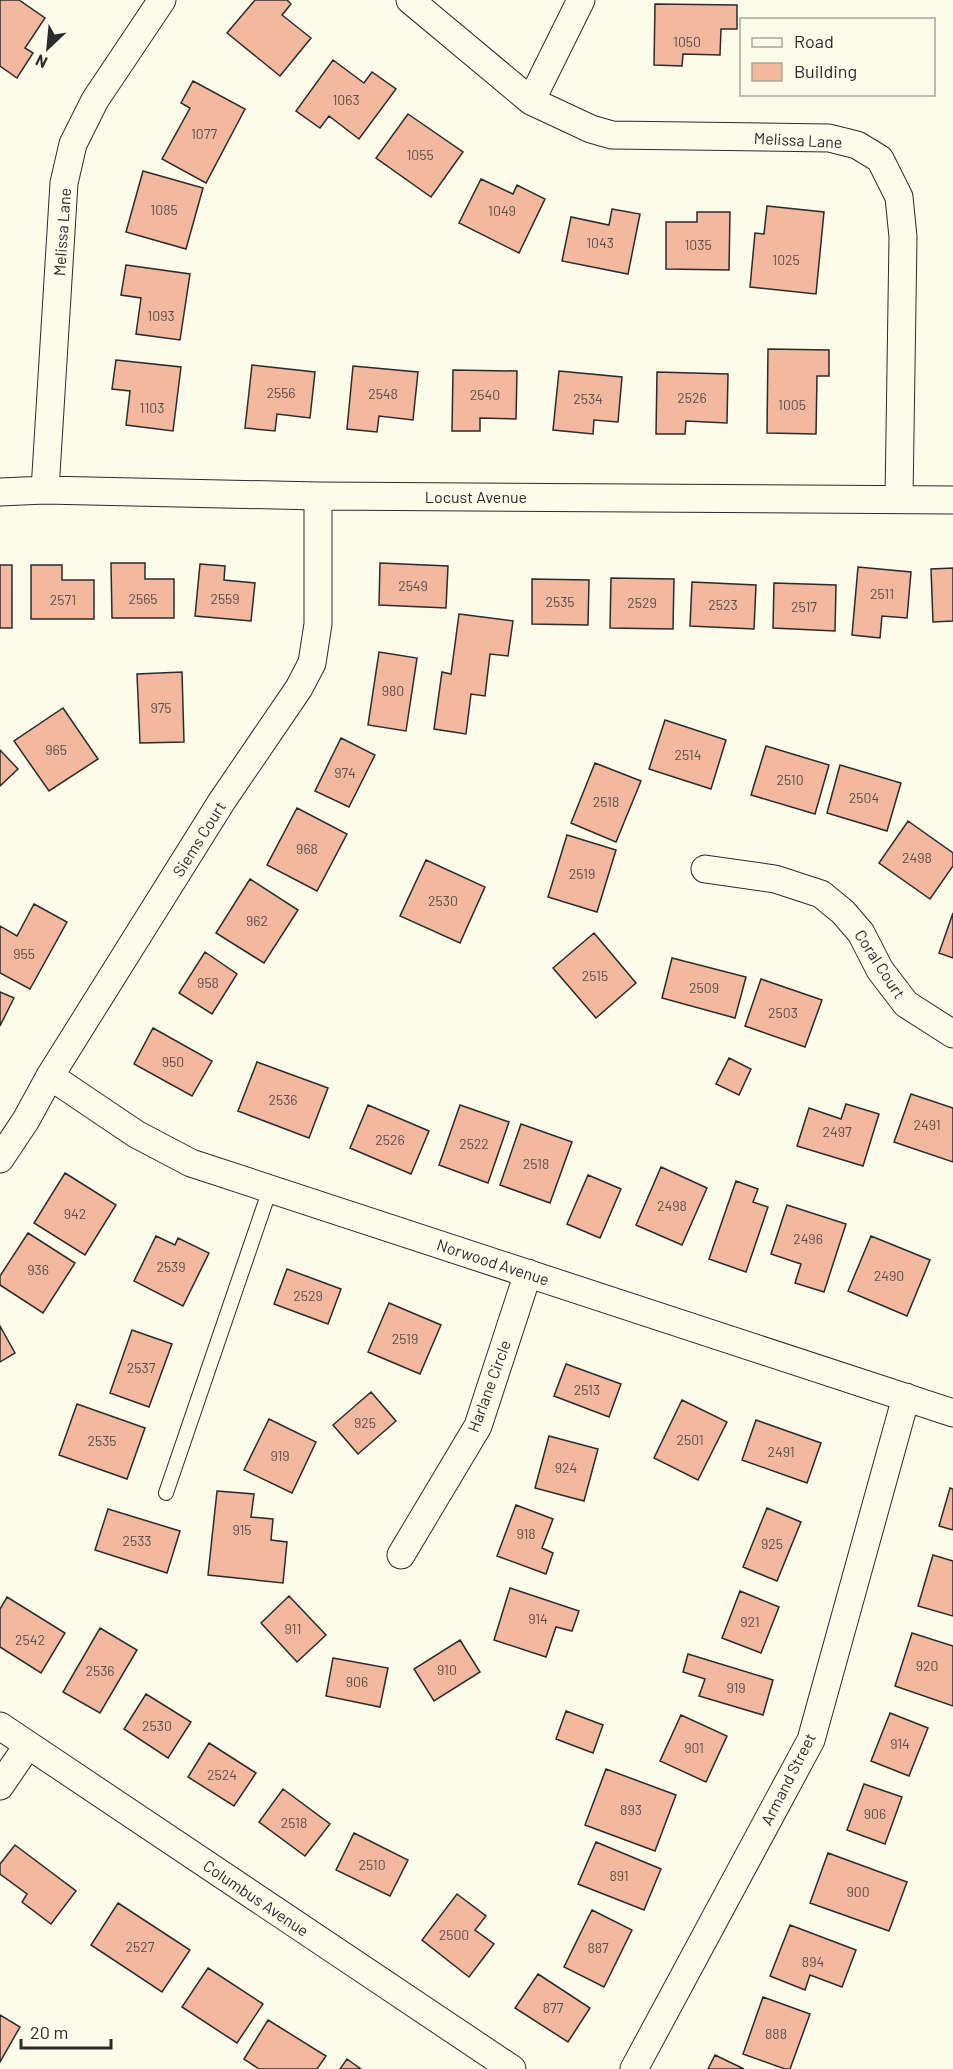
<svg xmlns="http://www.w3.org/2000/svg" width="953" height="2069" font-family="Barlow,sans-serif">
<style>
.building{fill:#f2b8a0;stroke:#2b2b2b;stroke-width:1.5}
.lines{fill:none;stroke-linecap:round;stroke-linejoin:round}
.lane-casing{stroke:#2b2b2b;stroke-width:16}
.street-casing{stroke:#2b2b2b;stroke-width:29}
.lane{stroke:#fdfbea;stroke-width:14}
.street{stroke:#fdfbea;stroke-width:27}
.labels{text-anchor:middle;stroke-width:4.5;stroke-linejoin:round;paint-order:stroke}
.number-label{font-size:14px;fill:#5d4e48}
.street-label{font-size:16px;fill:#2b2b2b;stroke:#fdfbea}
</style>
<rect width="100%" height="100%" fill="#fdfbea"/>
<path class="building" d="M 0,0 L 19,0 L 45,18 L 25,48 L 33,53 L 17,78 L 0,66 Z
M 255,0 L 287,0 L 291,4 L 282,15 L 311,38 L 280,76 L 227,33 Z
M 655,4 L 737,5 L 737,29 L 721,29 L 720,55 L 683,54 L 682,66 L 654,65 Z
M 333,60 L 364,83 L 372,72 L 396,89 L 359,139 L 329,116 L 320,128 L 296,111 Z
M 193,81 L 245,109 L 206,183 L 162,159 L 190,108 L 181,103 Z
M 408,114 L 463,152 L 431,197 L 376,158 Z
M 143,171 L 203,188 L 186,249 L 126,232 Z
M 481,179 L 513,194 L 517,185 L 545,199 L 519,253 L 459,223 Z
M 767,206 L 824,212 L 816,294 L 750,287 L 755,233 L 764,234 Z
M 612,209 L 640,214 L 628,274 L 562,261 L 571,217 L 609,225 Z
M 697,212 L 730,212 L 729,270 L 666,269 L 666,222 L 697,222 Z
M 126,265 L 190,274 L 180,340 L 136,334 L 141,298 L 121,295 Z
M 768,349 L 829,350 L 829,376 L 817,376 L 816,434 L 767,433 Z
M 116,360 L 181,367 L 173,431 L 126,425 L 130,391 L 112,389 Z
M 252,365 L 315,372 L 310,418 L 277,414 L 275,431 L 245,428 Z
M 353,366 L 418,372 L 413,420 L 379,416 L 377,432 L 347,429 Z
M 453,370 L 517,371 L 516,419 L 480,418 L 480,431 L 452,431 Z
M 559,371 L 622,377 L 618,422 L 594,420 L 593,434 L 553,430 Z
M 657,372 L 728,374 L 727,423 L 686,421 L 685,434 L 656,434 Z
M 111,563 L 145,563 L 145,579 L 174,579 L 174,618 L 112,618 Z
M 380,563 L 448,566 L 446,608 L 379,605 Z
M 200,564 L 225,566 L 224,580 L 255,583 L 251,621 L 195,616 Z
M 0,565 L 12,565 L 12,628 L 0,628 Z
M 31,565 L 62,565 L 62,580 L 94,580 L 94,619 L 31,619 Z
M 858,567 L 911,572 L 907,618 L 882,616 L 880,638 L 852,635 Z
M 953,568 L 953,621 L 933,622 L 931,569 Z
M 611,578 L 674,579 L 673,629 L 610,628 Z
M 532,579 L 589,580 L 588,625 L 532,624 Z
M 692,582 L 756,585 L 754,629 L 690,626 Z
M 774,583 L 836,585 L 835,631 L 773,628 Z
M 459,614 L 513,621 L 508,656 L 490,654 L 485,696 L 471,694 L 466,734 L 434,729 L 442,672 L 451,674 Z
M 379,652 L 417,658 L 406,731 L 368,725 Z
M 182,672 L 184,742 L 140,743 L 137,674 Z
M 63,708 L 98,759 L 49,791 L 14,741 Z
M 665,720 L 726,740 L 711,789 L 649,769 Z
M 341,738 L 375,755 L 349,807 L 315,791 Z
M 766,746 L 829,765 L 815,814 L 751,795 Z
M 0,750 L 18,769 L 0,786 Z
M 595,763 L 641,781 L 616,842 L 571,823 Z
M 840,765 L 901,783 L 887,831 L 827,813 Z
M 297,808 L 347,834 L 317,891 L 267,865 Z
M 908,821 L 953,853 L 953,866 L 930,899 L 879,863 Z
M 567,835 L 616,850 L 597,912 L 548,897 Z
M 426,860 L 485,887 L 460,943 L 400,916 Z
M 250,879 L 298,910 L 264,963 L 216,933 Z
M 34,904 L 67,922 L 30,989 L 0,973 L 0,926 L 17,936 Z
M 953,913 L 953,958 L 939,953 Z
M 594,933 L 636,983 L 596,1018 L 553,968 Z
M 205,952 L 237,974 L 212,1014 L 179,993 Z
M 672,958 L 746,977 L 735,1018 L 662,998 Z
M 761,979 L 822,1000 L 805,1047 L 745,1026 Z
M 0,992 L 14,998 L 0,1026 Z
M 153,1028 L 212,1061 L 192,1096 L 134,1064 Z
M 729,1058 L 751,1069 L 739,1095 L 716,1084 Z
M 257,1062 L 328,1088 L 309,1138 L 238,1111 Z
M 911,1094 L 953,1108 L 953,1162 L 894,1142 Z
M 846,1104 L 879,1114 L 863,1166 L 797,1146 L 809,1108 L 841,1119 Z
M 368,1105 L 429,1131 L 411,1174 L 350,1148 Z
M 460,1105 L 509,1122 L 488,1183 L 439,1165 Z
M 521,1124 L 572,1142 L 550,1203 L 500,1185 Z
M 661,1167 L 707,1188 L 682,1245 L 636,1225 Z
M 65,1173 L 116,1205 L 85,1255 L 34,1223 Z
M 588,1175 L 621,1189 L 600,1238 L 567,1224 Z
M 736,1181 L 758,1189 L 753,1202 L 768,1207 L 746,1272 L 709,1259 Z
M 787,1205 L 846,1224 L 824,1292 L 795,1283 L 801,1264 L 771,1254 Z
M 28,1233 L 75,1263 L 43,1313 L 0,1285 L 0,1276 Z
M 156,1236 L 175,1245 L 178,1238 L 209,1253 L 183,1306 L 134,1281 Z
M 871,1236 L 930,1260 L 907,1316 L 848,1291 Z
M 287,1269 L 341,1289 L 328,1324 L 274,1304 Z
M 389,1303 L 441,1325 L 420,1374 L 368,1352 Z
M 0,1326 L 15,1353 L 0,1362 Z
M 132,1330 L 172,1344 L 149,1407 L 110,1393 Z
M 566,1364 L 621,1384 L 609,1417 L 554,1396 Z
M 371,1392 L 396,1421 L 358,1454 L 333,1425 Z
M 682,1400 L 727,1422 L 698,1480 L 654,1458 Z
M 77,1404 L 145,1428 L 127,1479 L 59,1455 Z
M 269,1419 L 316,1442 L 292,1493 L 244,1470 Z
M 756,1420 L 821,1443 L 807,1483 L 742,1460 Z
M 549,1436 L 598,1449 L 584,1501 L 535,1488 Z
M 950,1488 L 953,1489 L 953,1530 L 939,1526 Z
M 217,1491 L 254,1494 L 251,1517 L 273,1519 L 271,1540 L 287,1542 L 283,1583 L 208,1575 Z
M 516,1505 L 553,1519 L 542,1548 L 553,1553 L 546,1574 L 497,1556 Z
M 767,1508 L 801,1522 L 777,1581 L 743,1567 Z
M 108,1509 L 180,1531 L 167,1573 L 95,1550 Z
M 933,1555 L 953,1561 L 953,1616 L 918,1606 Z
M 510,1588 L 579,1611 L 572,1631 L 556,1627 L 546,1657 L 494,1640 Z
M 740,1591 L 779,1607 L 761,1653 L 722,1638 Z
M 289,1596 L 326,1635 L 297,1662 L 261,1623 Z
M 7,1597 L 65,1633 L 41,1673 L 0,1647 L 0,1609 Z
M 100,1628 L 137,1650 L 100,1713 L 63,1692 Z
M 912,1633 L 953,1646 L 953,1706 L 895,1686 Z
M 460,1640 L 480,1672 L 434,1701 L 414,1669 Z
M 688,1654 L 773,1680 L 763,1715 L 699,1696 L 705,1679 L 683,1672 Z
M 333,1658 L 388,1668 L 380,1707 L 326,1696 Z
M 146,1694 L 191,1722 L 168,1758 L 124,1729 Z
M 566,1711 L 603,1725 L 593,1753 L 556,1739 Z
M 890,1713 L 928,1728 L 909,1776 L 871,1761 Z
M 681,1715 L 727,1736 L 706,1782 L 660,1761 Z
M 209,1743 L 256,1773 L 234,1806 L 188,1777 Z
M 606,1769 L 676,1795 L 655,1851 L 585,1825 Z
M 864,1784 L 902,1797 L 885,1844 L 847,1830 Z
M 283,1789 L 330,1824 L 305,1856 L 259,1822 Z
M 354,1833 L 408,1860 L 390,1896 L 336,1870 Z
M 596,1842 L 661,1869 L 644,1910 L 578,1884 Z
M 15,1845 L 76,1891 L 51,1924 L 22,1902 L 27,1894 L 0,1874 L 0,1864 Z
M 828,1853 L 907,1882 L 889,1931 L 810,1903 Z
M 457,1894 L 486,1916 L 475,1930 L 494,1944 L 469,1977 L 422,1940 Z
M 118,1903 L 190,1950 L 162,1992 L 91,1945 Z
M 592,1910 L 632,1930 L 604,1987 L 564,1967 Z
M 790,1925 L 856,1950 L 842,1987 L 810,1975 L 805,1990 L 770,1976 Z
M 208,1968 L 263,2004 L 237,2043 L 182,2007 Z
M 538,1974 L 590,2008 L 568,2042 L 515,2008 Z
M 763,1997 L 810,2014 L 790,2069 L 785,2069 L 743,2054 Z
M 0,2015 L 20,2027 L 0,2062 Z
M 268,2020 L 326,2056 L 317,2069 L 259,2069 L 244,2059 Z
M 715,2055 L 744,2069 L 708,2069 Z
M 347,2059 L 361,2069 L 340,2069 Z"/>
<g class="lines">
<defs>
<path id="lane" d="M 166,1493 L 270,1189"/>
<path id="street" d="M 410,0 L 531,101 L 591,129 L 612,135 L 829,138 L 857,145 L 880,159 L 899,197 L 903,237 L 899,499
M 531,101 L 581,0
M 45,490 L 64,183 L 73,144 L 95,100 L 162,0
M 0,492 L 45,490 L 318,496 L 953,500
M 705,869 L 775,879 L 821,894 L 843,912 L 861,933 L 880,970 L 906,1004 L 953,1034
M 50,1076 L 136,1134 L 191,1163 L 953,1413
M 0,1159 L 26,1120 L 50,1076 L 222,801 L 299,688 L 312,663 L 318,624 L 318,496
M 401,1555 L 478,1426 L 528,1273
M 0,1726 L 512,2069
M 0,1786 L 28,1745
M 634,2069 L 811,1740 L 906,1397"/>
</defs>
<use href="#lane" class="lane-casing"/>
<use href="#street" class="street-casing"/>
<use href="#lane" class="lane"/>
<use href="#street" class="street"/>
</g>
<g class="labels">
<g class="number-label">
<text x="687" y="47">1050</text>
<text x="346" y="105">1063</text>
<text x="204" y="139">1077</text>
<text x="420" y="160">1055</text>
<text x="164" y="215">1085</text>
<text x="502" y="216">1049</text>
<text x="600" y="248">1043</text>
<text x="698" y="250">1035</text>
<text x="786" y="265">1025</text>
<text x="161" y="321">1093</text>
<text x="281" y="398">2556</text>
<text x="383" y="399">2548</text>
<text x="485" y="400">2540</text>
<text x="692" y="403">2526</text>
<text x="588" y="404">2534</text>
<text x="792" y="410">1005</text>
<text x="152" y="413">1103</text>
<text x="413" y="591">2549</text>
<text x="882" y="599">2511</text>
<text x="143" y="604">2565</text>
<text x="225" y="604">2559</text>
<text x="63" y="605">2571</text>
<text x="560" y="607">2535</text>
<text x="642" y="608">2529</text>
<text x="723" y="610">2523</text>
<text x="804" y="612">2517</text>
<text x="393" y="696">980</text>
<text x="161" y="713">975</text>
<text x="56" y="755">965</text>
<text x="688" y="760">2514</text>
<text x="345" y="778">974</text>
<text x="790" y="785">2510</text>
<text x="864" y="803">2504</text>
<text x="606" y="807">2518</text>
<text x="307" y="854">968</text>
<text x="917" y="863">2498</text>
<text x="582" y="879">2519</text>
<text x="443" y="906">2530</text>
<text x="257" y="926">962</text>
<text x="24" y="959">955</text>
<text x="595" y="981">2515</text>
<text x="208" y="988">958</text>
<text x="704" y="993">2509</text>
<text x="783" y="1018">2503</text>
<text x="173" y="1067">950</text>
<text x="283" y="1105">2536</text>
<text x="927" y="1130">2491</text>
<text x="837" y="1137">2497</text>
<text x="390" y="1145">2526</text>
<text x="474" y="1149">2522</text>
<text x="536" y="1169">2518</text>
<text x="672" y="1211">2498</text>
<text x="75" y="1219">942</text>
<text x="808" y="1244">2496</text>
<text x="171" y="1272">2539</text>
<text x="38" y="1275">936</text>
<text x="889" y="1281">2490</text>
<text x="308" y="1301">2529</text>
<text x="405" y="1344">2519</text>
<text x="141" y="1373">2537</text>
<text x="587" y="1395">2513</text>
<text x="365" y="1428">925</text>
<text x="690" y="1445">2501</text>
<text x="102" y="1446">2535</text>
<text x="781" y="1457">2491</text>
<text x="280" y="1461">919</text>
<text x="566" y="1473">924</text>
<text x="242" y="1535">915</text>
<text x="526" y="1539">918</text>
<text x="137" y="1546">2533</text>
<text x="772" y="1549">925</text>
<text x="538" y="1624">914</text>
<text x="750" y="1627">921</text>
<text x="293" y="1634">911</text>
<text x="30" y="1645">2542</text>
<text x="927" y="1671">920</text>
<text x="447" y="1675">910</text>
<text x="100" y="1676">2536</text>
<text x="357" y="1687">906</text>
<text x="736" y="1693">919</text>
<text x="157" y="1731">2530</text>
<text x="900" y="1749">914</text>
<text x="694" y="1753">901</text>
<text x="222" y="1780">2524</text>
<text x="631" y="1815">893</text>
<text x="875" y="1819">906</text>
<text x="294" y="1828">2518</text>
<text x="372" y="1870">2510</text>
<text x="619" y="1881">891</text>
<text x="858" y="1897">900</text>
<text x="454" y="1940">2500</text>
<text x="140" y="1952">2527</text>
<text x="598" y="1953">887</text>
<text x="813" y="1967">894</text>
<text x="553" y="2013">877</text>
<text x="776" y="2039">888</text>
</g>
<g class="street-label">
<text transform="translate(798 140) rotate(3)" y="6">Melissa Lane</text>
<text transform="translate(62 232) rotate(-86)" y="6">Melissa Lane</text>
<text x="476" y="503">Locust Avenue</text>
<text transform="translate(199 839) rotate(-58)" y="6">Siems Court</text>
<text transform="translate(880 964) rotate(57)" y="6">Coral Court</text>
<text transform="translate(493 1262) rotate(18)" y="6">Norwood Avenue</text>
<text transform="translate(489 1386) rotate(-70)" y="6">Harlane Circle</text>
<text transform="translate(788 1779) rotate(-63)" y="6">Armand Street</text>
<text transform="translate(256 1898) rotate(34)" y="6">Columbus Avenue</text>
</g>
</g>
<rect x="740" y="18" width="195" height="78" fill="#fdfbea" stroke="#a9a89e" stroke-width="1.5"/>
<rect x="752" y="38" width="30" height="9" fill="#fdfbea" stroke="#a9a89e" stroke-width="1.5"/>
<text x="794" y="48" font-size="18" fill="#2b2b2b">Road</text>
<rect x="752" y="63" width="30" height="18" fill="#f2b8a0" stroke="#a9a89e" stroke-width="1.5"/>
<text x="794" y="78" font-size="18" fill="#2b2b2b">Building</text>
<g transform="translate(48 48) rotate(206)" stroke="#fdfbea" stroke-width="4.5" paint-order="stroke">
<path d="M0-4.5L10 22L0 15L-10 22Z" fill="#2b2b2b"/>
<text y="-9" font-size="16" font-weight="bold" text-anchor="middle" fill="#2b2b2b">N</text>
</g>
<path d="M21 2039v9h90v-9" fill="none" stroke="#2b2b2b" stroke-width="3"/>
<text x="30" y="2039" font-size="18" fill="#2b2b2b" stroke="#fdfbea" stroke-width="4.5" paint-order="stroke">20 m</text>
</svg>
